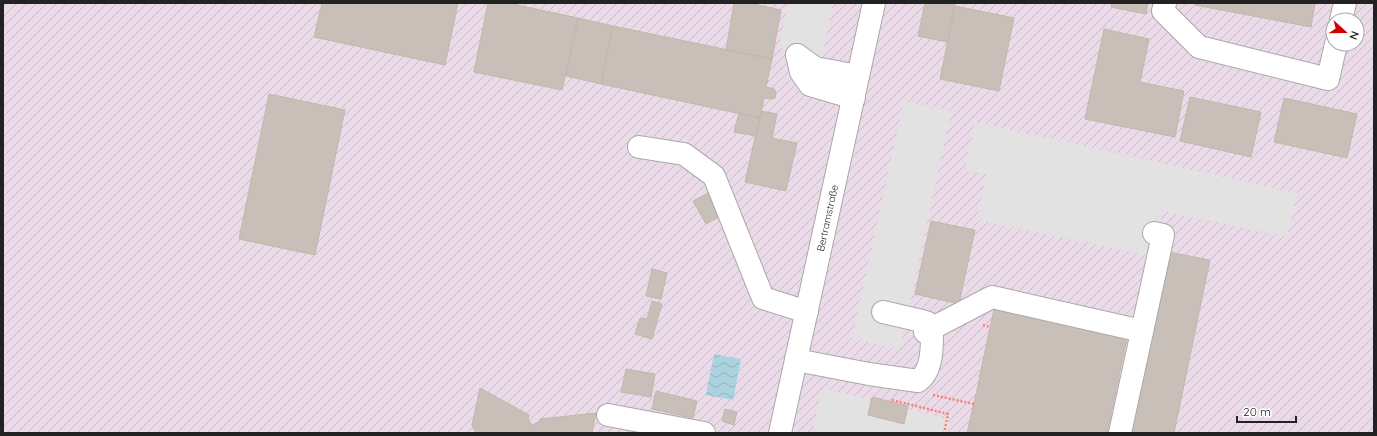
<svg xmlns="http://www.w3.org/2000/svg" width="1377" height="436" font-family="Quicksand,sans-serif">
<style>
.industrial{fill:url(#industrial-furrows);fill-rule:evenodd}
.parking{fill:#e2e2e2}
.water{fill:url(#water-waves)}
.building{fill:#c7bfb8;stroke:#c4b6ab}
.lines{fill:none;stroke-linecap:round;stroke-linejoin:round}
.minor-casing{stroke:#a9a9a9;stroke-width:24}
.path{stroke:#fa8072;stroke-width:2.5;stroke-dasharray:2 2;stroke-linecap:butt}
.minor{stroke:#fff;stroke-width:22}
.labels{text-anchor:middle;stroke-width:4;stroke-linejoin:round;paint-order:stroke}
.street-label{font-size:10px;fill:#222;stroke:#fff}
</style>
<defs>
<pattern id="industrial-furrows" width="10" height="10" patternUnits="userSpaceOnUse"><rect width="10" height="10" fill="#ebdbe8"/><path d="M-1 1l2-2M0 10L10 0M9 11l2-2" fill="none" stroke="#c9bcc7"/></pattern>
<pattern id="water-waves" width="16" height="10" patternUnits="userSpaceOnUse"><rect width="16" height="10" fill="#aad3df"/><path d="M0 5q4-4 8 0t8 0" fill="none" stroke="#92b5bf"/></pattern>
</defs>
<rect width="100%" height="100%" fill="#f2efe9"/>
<path class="industrial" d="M 3,3 L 1374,3 L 1374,433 L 3,433 ZM 1333,20 L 1357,20 L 1357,44 L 1333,44 Z"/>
<path class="parking" d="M 788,3 L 833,3 L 822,57 L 779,48 Z
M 904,101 L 951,111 L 900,349 L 852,339 Z
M 975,122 L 1297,193 L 1287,237 L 1163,211 L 1152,256 L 977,220 L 987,174 L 964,171 Z
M 822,388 L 949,419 L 946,433 L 812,433 Z"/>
<path class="water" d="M 714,354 L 741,359 L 733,400 L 706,395 Z"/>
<path class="building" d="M 322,3 L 458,3 L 445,65 L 314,37 Z
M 488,3 L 508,3 L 578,18 L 562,90 L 474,72 Z
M 734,3 L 749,3 L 781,10 L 772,59 L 726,50 Z
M 925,3 L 943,3 L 955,5 L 947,42 L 918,36 Z
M 1112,3 L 1148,3 L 1146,14 L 1111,7 Z
M 1195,3 L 1315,3 L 1311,27 L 1195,5 Z
M 955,6 L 1014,18 L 999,91 L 940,79 Z
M 578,18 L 613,26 L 601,84 L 566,76 Z
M 613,26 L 772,59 L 766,87 L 774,89 L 776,92 L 775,98 L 772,99 L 764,98 L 760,118 L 601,84 Z
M 1104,29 L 1149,39 L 1140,82 L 1184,91 L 1175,137 L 1085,119 Z
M 269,94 L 345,110 L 315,255 L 239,239 Z
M 1190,97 L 1261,112 L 1251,157 L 1180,141 Z
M 1284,98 L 1357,114 L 1347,158 L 1274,142 Z
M 761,111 L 777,114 L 772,138 L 797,143 L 786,191 L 745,182 Z
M 739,113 L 760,118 L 756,136 L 734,132 Z
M 712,191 L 724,214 L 706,224 L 693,201 Z
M 931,221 L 975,230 L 959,304 L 915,294 Z
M 1164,251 L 1210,260 L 1174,433 L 1126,433 Z
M 652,269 L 667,273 L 661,299 L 646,296 Z
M 652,301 L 662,304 L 652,339 L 635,334 L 640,318 L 647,319 Z
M 994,309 L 1127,338 L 1107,433 L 967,433 L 980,377 L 978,376 L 980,375 Z
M 626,369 L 655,374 L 651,397 L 621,392 Z
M 480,388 L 529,415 L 528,420 L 532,425 L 539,422 L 540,419 L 596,413 L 592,433 L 476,433 L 472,425 Z
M 656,391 L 697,401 L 693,418 L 652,409 Z
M 872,397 L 908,406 L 904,424 L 868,415 Z
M 725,409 L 737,412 L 734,425 L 722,421 Z"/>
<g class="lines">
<defs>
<g id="minor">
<path d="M 1165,3 L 1163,11 L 1199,47 L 1328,79 L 1336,44"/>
<path d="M 1341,20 L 1345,3"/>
<path d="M 797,55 L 801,72 L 810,85 L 854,98"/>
<path d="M 797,55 L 815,68 L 858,76"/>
<path d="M 639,147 L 684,154 L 714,176 L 763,298 L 807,312"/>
<path d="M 925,332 L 992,297 L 1142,331"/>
<path d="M 796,360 L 869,374 L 918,381 C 933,371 932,346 932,329 L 928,323 L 922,321 L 883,312"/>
<path d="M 608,415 L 704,433"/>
<path id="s1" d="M 780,433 L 874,3"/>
<path d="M 1120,433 L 1163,235 L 1154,233"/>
</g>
</defs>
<use href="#minor" class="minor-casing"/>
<path class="path" d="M 983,325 L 990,327
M 933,395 L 974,404
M 892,400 L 948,414 L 944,433"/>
<use href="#minor" class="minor"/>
</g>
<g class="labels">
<g class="street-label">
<text dy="4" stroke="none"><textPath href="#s1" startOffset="220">Bertramstraße</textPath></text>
</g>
</g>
<rect width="1377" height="436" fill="none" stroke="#222222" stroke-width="8"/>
<g transform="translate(1345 32) rotate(111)"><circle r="19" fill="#ffffff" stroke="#a7a7a7"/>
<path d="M0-3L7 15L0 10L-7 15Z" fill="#d40000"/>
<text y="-6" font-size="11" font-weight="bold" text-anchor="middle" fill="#222222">N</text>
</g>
<path d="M1237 416v6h59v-6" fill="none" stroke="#222222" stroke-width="2"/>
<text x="1243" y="416" font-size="12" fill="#222222" stroke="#ffffff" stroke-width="3" paint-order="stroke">20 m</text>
</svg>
